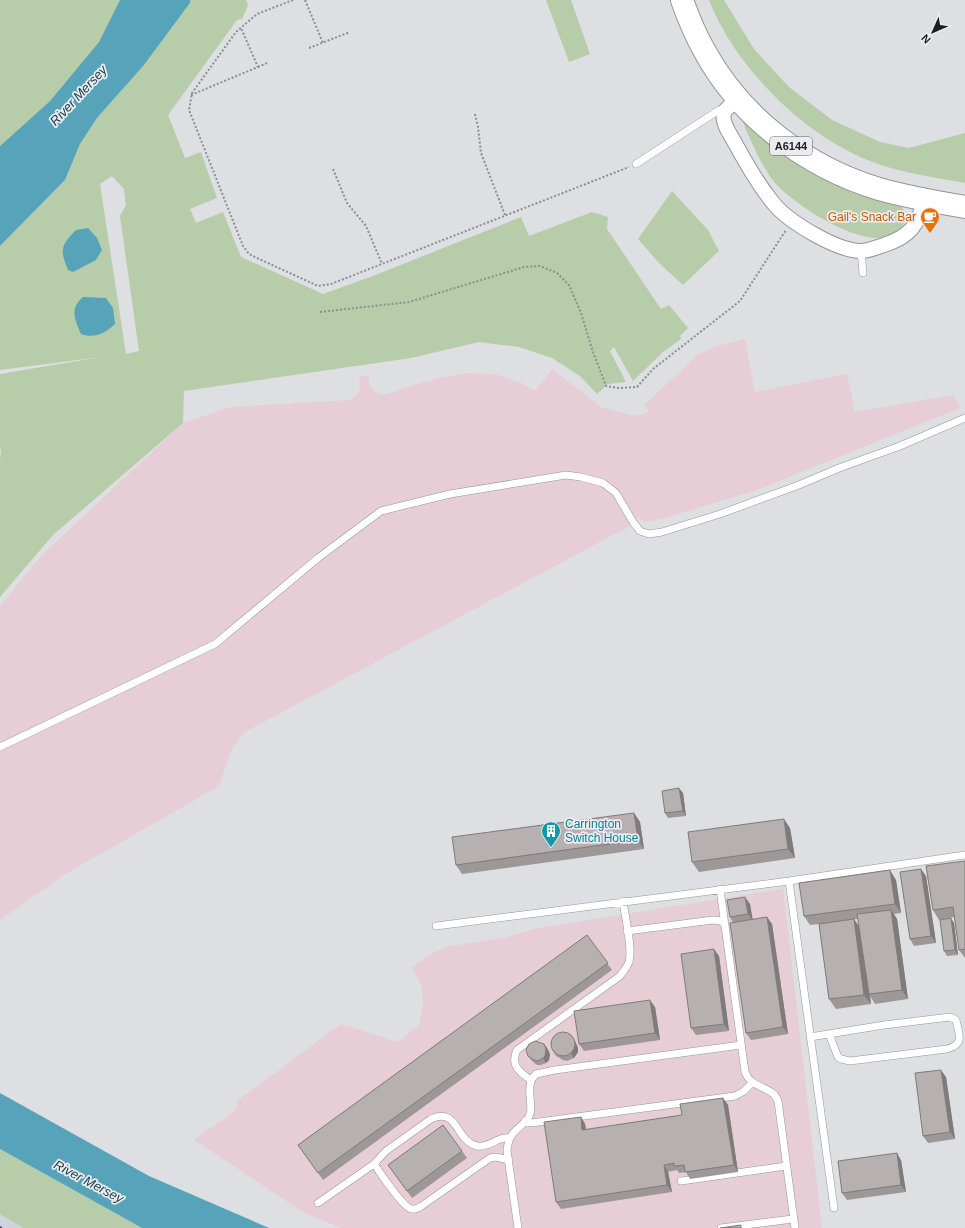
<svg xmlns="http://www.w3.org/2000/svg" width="965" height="1228" font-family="Arial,sans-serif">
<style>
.industrial{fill:#e7ced6}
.built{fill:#ced3de}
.grass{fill:#b7cca8;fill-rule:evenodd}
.water{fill:#57a4ba}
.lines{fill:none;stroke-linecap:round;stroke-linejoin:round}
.lane-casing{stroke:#94969a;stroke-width:8}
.street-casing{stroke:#94969a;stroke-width:16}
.primary-casing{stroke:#94969a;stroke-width:24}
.path{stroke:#8d8e92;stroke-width:2;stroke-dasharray:2 2;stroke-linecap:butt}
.lane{stroke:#fff;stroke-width:7}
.street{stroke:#fff;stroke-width:14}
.primary{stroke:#fff;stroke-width:22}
.rail{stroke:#38393b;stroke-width:3;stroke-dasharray:6 3;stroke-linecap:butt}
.wall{fill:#9d9797;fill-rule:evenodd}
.shaded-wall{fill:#7f7b7b}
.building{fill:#b6b0b0;stroke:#7f7b7b}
.labels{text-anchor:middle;stroke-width:3.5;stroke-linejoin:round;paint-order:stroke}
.shield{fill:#eaecf0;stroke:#5a5c5e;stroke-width:1}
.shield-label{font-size:11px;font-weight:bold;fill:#1d1e20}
.food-label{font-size:12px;fill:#c56008;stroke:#eaecf0;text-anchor:end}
.culture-label{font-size:12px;fill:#0d838f;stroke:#eaecf0;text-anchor:start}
.water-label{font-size:13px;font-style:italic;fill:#163b45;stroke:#eaecf0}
</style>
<rect width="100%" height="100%" fill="#dddfe3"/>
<path class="industrial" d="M 745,339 L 755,392 L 847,374 L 855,412 L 953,395 L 960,408 L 757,490 L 662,519 L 645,522 L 638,517 L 626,528 L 245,732 L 232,748 L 219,786 L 64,875 L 0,920 L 0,606 L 41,556 L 183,423 L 230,407 L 349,400 L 358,394 L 360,386 L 359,377 L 368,375 L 370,385 L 375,392 L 383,395 L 438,378 L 467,373 L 495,374 L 521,383 L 535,391 L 552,369 L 601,407 L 634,416 L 649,412 L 644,405 L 699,354 L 714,347 Z
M 781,869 L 822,1228 L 341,1228 L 303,1212 L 194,1140 L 236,1110 L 237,1101 L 341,1024 L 398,1042 L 419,1025 L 423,1006 L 422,987 L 412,967 L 435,952 L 450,946 L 503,938 L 538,928 L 781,889 Z"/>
<path class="built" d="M 0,1214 L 23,1228 L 0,1228 Z"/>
<path class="grass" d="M 0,0 L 120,0 L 99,42 L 50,101 L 0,146 Z
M 190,0 L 246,0 L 248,5 L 242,19 L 237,20 L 168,115 L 185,158 L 201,152 L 217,198 L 190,209 L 196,223 L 223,212 L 241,257 L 323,294 L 373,276 L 521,217 L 529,236 L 592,212 L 608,217 L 607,229 L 661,309 L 669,305 L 688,328 L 680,336 L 681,339 L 663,352 L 633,381 L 614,347 L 610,351 L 626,382 L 608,384 L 597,394 L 580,376 L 552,358 L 519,347 L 479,342 L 411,358 L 184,391 L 183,423 L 53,535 L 0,597 L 0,460 L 1,452 L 0,446 L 0,374 L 101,357 L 0,370 L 0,246 L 65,180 L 80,144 L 97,118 L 144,65 L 190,3 ZM 112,176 L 124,189 L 126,205 L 120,216 L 139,351 L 126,354 L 100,184 Z
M 546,0 L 571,0 L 590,54 L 569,62 Z
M 709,0 L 724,0 L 754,49 L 789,87 L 832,120 L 880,142 L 909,148 L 965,133 L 965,183 C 933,177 901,173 870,161 C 803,135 735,67 709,0 Z
M 742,120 L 898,204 C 906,210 907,216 903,225 C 881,265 788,202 771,178 C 760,162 749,137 742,120 Z
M 672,191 L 708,230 L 719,251 L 683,285 L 659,263 L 638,239 Z
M 0,1149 L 142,1228 L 23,1228 L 0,1214 Z"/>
<path class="water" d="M 120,0 L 190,0 L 190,3 L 144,65 L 97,118 L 80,144 L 65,180 L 0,246 L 0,146 L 50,101 L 99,42 Z
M 88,228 L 97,238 L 102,250 L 96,260 L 73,272 L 68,270 C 60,250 60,246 76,230 Z
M 83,297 L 106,298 L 113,308 L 115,324 C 105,333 95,339 81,334 C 75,320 69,309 83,297 Z
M 0,1093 L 149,1176 L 269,1228 L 142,1228 L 0,1149 Z"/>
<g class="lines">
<defs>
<path id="lane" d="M 636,164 L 719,110 L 726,108
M 861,251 L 863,273
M 0,747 L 215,644 L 318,558 L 381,511 L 450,494 L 566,475 L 581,477 L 603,483 L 616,493 L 633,522 L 640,531 L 649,534 L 662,532 L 720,514 L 799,485 L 839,468 L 900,446 L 965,418
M 789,881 L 834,1208
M 720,889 L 745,1072 C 752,1090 772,1085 778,1101 L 795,1228
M 436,926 L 789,881 L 965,855
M 627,931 L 713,920 L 721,921 L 724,924
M 810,1037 L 884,1025 L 950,1017 L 956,1020 C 959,1035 965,1044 947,1049 L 850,1061 L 841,1059 L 838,1057 L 829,1034
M 531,1080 C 519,1072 510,1065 517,1050 L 620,976 C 623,971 627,968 629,962 C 633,948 625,917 623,901
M 525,1121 L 531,1123 L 735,1096 L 744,1091 L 752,1083
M 374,1164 C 380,1172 403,1208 412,1209 C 415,1210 418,1208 420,1207 L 490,1158 L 496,1157 L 509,1160
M 681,1181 L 786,1166
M 318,1203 L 374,1164 L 386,1151 L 431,1119 C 458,1106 456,1142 477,1146 C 490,1148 498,1136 509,1138
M 518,1228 L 507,1151 C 509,1126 524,1130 530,1114 C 532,1108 530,1102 530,1095 C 529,1090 530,1085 531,1080 L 536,1074 L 555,1070 L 741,1045
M 721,1228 L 793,1219"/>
<path id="street" d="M 739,100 C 725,109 719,112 727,129 C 742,155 755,181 774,204 C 789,222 837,251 861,251 C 869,251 877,247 884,245 C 909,237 919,225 924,200"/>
<path id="primary" d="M 682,0 C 688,17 695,34 704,50 C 740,117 806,167 879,189 C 907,197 936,202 965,207"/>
</defs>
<use href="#lane" class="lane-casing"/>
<use href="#street" class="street-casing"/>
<use href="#primary" class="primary-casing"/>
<path class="path" d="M 293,0 L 257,14 L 236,32 L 192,93 L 189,110 L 243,246 L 249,254 L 257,258 L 318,286 L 331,284 L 629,167
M 305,0 L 323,43
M 309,48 L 350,32
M 258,67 L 267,63
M 191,95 L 258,67 L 241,28
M 475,114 L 478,127 L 481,153 L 505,215
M 333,169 L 347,203 L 366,226 L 382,264
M 320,312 L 409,302 L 524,267 L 540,266 L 557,273 L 569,285 L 581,313 L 593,352 L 606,386 L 619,388 L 637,387 L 653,369 L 740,301 L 786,230"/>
<use href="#lane" class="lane"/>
<use href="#street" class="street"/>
<use href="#primary" class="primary"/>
<path class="rail" d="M 0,1227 L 1,1228"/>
</g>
<path class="wall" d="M 683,793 L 686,816 L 668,818 L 665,813 Z
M 634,813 L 640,822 L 644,849 L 462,874 L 456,865 Z
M 790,828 L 795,858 L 699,872 L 692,862 Z
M 965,861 L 965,958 L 959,950 L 954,917 L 939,920 L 933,910 Z
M 926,876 L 936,943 L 914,946 L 910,939 Z
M 896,880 L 901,913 L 894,914 L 897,919 L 908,999 L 875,1004 L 870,996 L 871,1004 L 836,1009 L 829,999 L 819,924 L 810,925 L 804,916 ZM 854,919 L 858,919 L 859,927 Z
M 750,904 L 752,919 L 767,917 L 772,924 L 788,1034 L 751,1040 L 746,1033 L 733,922 L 730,917 Z
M 954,923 L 958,955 L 947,956 L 944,951 Z
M 587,935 L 612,970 L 323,1180 L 298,1145 Z
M 719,956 L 729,1031 L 696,1035 L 691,1028 Z
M 655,1007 L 660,1040 L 584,1051 L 579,1044 Z
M 575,1041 L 578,1048 L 578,1052 L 574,1058 L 567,1061 L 563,1060 L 556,1056 L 553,1051 Z
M 544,1044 L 547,1048 L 550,1054 L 549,1060 L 546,1063 L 541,1065 L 537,1065 L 532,1061 L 528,1056 Z
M 946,1077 L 955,1139 L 928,1143 L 923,1136 Z
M 723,1098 L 728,1105 L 738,1172 L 690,1179 L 686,1172 L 679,1173 L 677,1170 L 668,1172 L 672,1192 L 561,1209 L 556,1202 L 581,1117 L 585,1124 L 586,1130 L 682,1115 Z
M 443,1125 L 467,1158 L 412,1198 L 388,1165 Z
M 901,1160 L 906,1192 L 847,1200 L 842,1193 Z"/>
<path class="shaded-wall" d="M 679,788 L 683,793 L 686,816 L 683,811 Z
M 634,813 L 640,822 L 644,849 L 638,840 Z
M 784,819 L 790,828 L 795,858 L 788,849 Z
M 921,869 L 926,876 L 936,943 L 931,936 Z
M 890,870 L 896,880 L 901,913 L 895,904 Z
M 745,897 L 750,904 L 753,921 L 748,914 Z
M 891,910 L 897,919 L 908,999 L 902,990 Z
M 767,917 L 772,924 L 788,1034 L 783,1027 Z
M 951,918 L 954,923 L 958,955 L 955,950 Z
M 854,919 L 860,928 L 869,994 L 870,996 L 871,1004 L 864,995 Z
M 714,949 L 719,956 L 729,1031 L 724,1024 Z
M 650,1000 L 655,1007 L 660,1040 L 655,1033 Z
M 572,1036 L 575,1041 L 578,1048 L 578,1052 L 574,1058 L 571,1053 Z
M 544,1044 L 547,1048 L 550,1054 L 549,1060 L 546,1063 L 543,1058 Z
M 941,1070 L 946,1077 L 955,1139 L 950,1132 Z
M 723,1098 L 728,1105 L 738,1172 L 734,1165 Z
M 581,1117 L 585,1124 L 587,1137 L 582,1130 Z
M 897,1153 L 901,1160 L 906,1192 L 901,1185 Z
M 664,1165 L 668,1172 L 672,1192 L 667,1185 Z"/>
<path class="building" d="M 679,788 L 683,811 L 665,813 L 662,791 Z
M 634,813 L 638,840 L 456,865 L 452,837 Z
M 784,819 L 788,849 L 692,862 L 688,832 Z
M 965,861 L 965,949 L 959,950 L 953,907 L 933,910 L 926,866 Z
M 921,869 L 931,936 L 910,939 L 900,872 Z
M 890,870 L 895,904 L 804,916 L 799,883 Z
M 745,897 L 748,914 L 730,917 L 727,900 Z
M 891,910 L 902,990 L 869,994 L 857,914 Z
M 767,917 L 783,1027 L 746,1033 L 730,923 Z
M 951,918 L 955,950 L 944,951 L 940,920 Z
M 854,919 L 864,995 L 829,999 L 819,924 Z
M 587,935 L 608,963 L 318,1173 L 298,1145 Z
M 714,949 L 724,1024 L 691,1028 L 681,954 Z
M 650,1000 L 655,1033 L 579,1044 L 574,1011 Z
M551 1044a12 12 0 1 1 24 0a12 12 0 1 1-24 0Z
M 535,1041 L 544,1044 L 546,1049 L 545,1056 L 543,1058 L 538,1061 L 534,1060 L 528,1056 L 526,1050 L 529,1044 Z
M 941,1070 L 950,1132 L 923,1136 L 915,1073 Z
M 723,1098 L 734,1165 L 685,1172 L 684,1165 L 674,1166 L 674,1163 L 664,1165 L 667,1185 L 556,1202 L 544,1122 L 581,1117 L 582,1130 L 682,1115 L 680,1104 Z
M 443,1125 L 462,1151 L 407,1191 L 388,1165 Z
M 897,1153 L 901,1185 L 842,1193 L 838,1161 Z
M 741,1225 L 741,1228 L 720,1228 Z"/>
<defs>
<symbol id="cafe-pin" viewBox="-11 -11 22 30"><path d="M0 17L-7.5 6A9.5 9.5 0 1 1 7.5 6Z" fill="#e8710a" stroke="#eaecf0"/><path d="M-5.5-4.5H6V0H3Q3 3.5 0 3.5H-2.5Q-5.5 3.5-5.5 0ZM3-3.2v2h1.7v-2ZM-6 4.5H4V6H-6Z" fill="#fff"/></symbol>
<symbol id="building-pin" viewBox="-11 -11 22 30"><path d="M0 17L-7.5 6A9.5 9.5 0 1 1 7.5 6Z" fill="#0f9aa8" stroke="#eaecf0"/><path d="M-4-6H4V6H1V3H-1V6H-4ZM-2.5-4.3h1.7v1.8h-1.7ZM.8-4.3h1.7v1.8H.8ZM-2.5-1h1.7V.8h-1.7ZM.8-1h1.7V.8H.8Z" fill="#fff"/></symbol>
</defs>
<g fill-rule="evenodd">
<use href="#cafe-pin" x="919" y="206" width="22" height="30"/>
<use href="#building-pin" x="540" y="820" width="22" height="30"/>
</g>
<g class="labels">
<rect class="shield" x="770" y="137" width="42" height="18" rx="3"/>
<g class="shield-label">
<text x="791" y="150">A6144</text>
</g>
<g class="food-label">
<text x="916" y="221">Gail's Snack Bar</text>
</g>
<g class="culture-label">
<text x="565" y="828">Carrington<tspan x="565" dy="14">Switch House</tspan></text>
</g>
<g class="water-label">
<text transform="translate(78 95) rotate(-47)" y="5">River Mersey</text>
<text transform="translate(89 1181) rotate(28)" y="5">River Mersey</text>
</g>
</g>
<g transform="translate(933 32) rotate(225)" stroke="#eaecf0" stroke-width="3" paint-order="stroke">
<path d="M0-3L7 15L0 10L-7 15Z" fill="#1d1e20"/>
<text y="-6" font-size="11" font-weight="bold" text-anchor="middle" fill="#1d1e20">N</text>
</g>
</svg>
